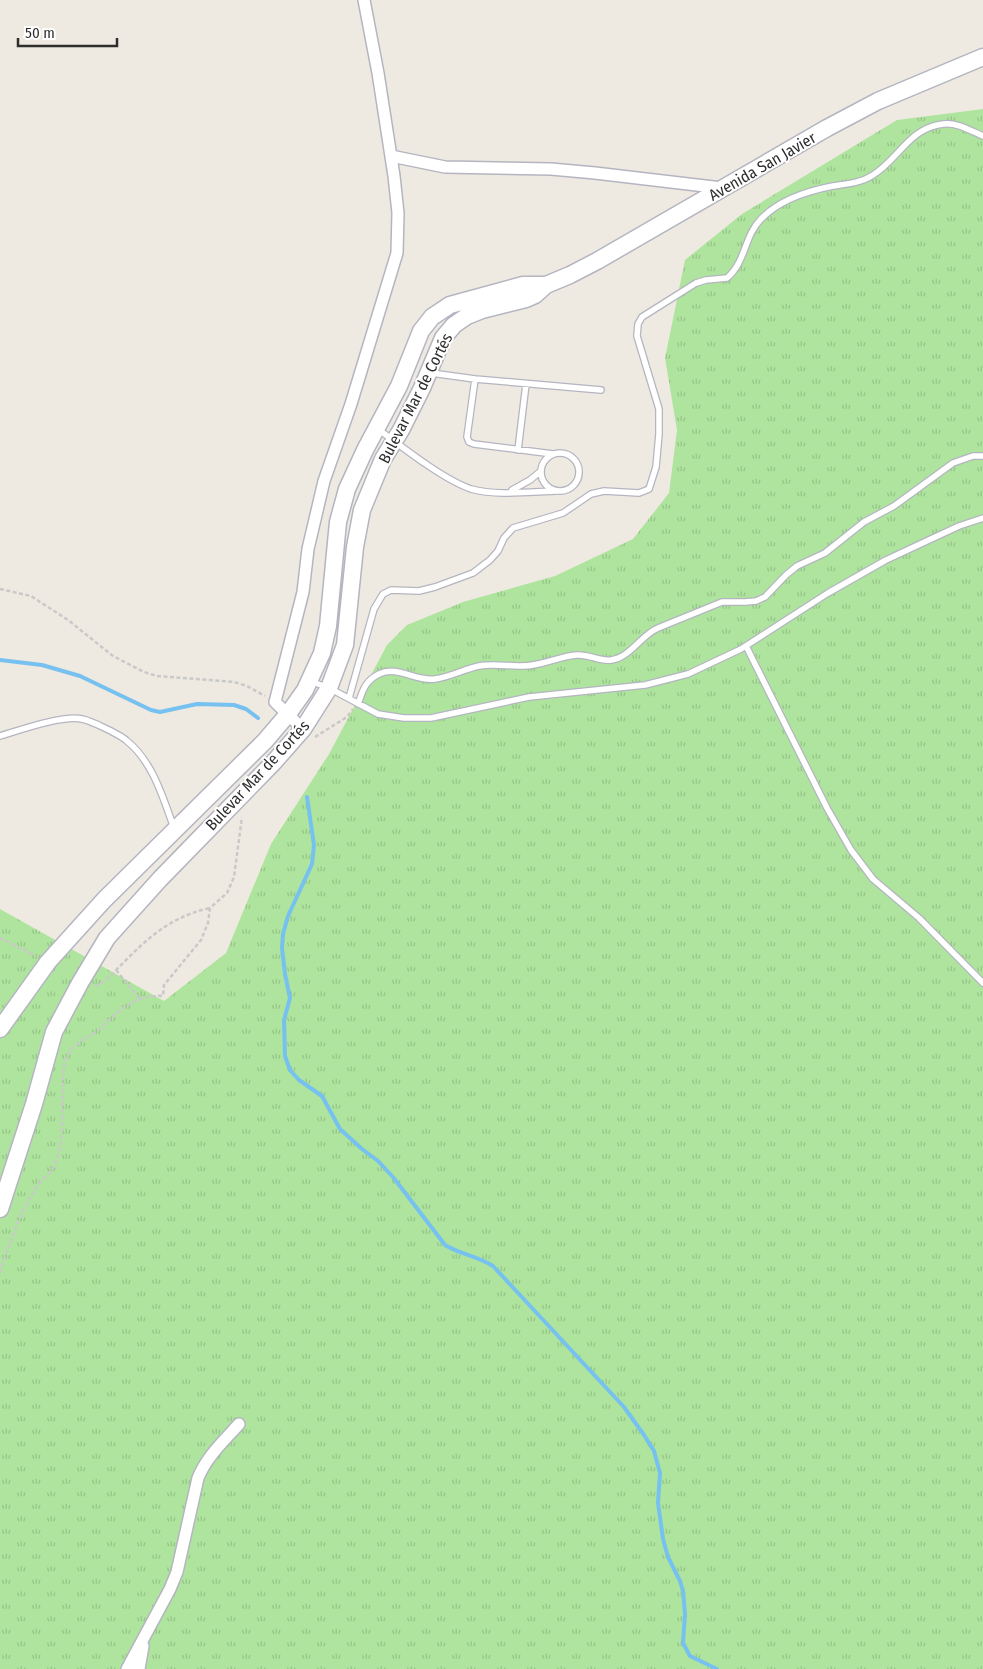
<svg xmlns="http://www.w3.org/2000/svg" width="983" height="1669" font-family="'Fira Sans Condensed',sans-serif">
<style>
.grass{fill:url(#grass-tufts)}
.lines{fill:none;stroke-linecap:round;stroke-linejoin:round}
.stream{stroke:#76c1ef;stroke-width:4}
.lane-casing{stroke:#b4b5c1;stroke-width:8}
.street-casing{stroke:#b4b5c1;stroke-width:14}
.secondary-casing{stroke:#b4b5c1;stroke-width:19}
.path{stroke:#c9c9c9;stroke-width:2.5;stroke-dasharray:4 2.5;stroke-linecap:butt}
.lane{stroke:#fff;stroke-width:5.5}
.street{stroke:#fff;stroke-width:11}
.secondary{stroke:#fff;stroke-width:16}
.labels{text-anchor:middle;stroke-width:4;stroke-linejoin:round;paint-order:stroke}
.street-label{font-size:16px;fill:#2e2e2e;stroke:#fff}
</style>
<defs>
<pattern id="grass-tufts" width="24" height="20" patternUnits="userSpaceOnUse" patternTransform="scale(1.25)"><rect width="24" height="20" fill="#aee49e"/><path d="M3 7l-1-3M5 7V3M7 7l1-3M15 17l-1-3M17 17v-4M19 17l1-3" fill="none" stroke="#96c488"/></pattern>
</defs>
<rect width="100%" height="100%" fill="#efeae1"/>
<path class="grass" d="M 983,109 L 983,1669 L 0,1669 L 0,909 L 164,1001 L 226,953 L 271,844 L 329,754 L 387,645 L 407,625 L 463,602 L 555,576 L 633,539 L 669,493 L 677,430 L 665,358 L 685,260 L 742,214 L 897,120 Z"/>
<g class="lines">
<path class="stream" d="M 0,660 L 42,665 L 80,676 L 151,710 L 160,712 L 197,704 L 234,705 L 246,709 L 258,718
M 307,797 L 314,845 L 312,864 L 288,916 L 283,934 L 282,948 L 285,974 L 290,998 L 284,1020 L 285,1056 L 290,1070 L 299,1080 L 322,1096 L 340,1129 L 362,1149 L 378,1161 L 393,1177 L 445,1245 C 459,1254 478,1256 493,1266 L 624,1407 L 644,1435 L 654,1451 L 660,1473 L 658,1503 L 663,1539 L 668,1557 L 680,1581 L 683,1591 L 685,1614 L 683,1643 L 690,1656 L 717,1669"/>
<defs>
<path id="lane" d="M 431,373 L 475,379 L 467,437 L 469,442 L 474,444 L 553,454
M 475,379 L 601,390
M 378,429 C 402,447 444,480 471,489 C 496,496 529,492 555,491
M 518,450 L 526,384
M541 472a19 19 0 1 1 38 0a19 19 0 1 1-38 0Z
M 512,490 L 530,480 L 541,471
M 746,646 L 827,808 L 851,850 L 873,879 L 919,918 L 983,983
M 310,681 L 329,688 L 378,714 L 404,718 L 431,718 L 529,697 L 645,685 L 688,674 L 741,649 L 828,593 L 886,560 L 959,526 L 983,518
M 349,698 L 374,609 L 383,594 L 391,590 L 419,591 L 435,587 L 473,573 L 490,560 L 498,551 L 504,538 L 513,528 L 563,513 L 591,494 L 604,491 L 639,493 L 649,489 L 656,467 L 659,434 L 659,409 L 637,336 L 638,324 L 642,317 L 696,283 L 706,280 L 727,278 C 746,262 744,236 761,219 C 779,200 807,191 833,186 C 847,184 861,183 873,175 C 899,159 909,128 943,124 C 957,122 971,131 983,136
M 358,704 C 363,690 365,681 379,674 C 398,665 416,682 435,679 C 451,677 464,669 479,666 C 497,663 515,668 533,665 C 548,663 562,656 577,655 C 589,654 600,662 611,660 C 630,658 641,635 658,628 L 722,602 L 745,602 L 756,601 L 765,597 L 786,575 L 797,566 L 825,553 L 864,522 L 894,506 L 953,463 L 973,456 L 983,456
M 0,736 C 20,730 62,715 82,719 C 92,721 102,727 111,731 C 116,734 123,737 127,741 C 153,762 163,798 174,828"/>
<path id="street" d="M 391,156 L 445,167 L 551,169 L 595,173 L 722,188
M 303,729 L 275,702 L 303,592 L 308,549 L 324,481 L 351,404 L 397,253 L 398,213 L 394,176 L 378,73 L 364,0
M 127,1669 L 170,1589 L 177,1572 L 198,1478 C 207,1456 224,1441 239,1424
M 139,1669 L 143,1646"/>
<path id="secondary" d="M 0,1029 L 48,962 L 104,900 L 265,741 L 288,714 L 305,690 L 322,653 L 328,626 L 338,522 L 347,489 L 365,450 L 399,386 L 421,331 L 432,317 L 450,305 L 523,285 L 546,285
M 0,1209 L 34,1104 L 54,1032 L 80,983 L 107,938 L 160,879 L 273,763 L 303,729 L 329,688 L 345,645 L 355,547 L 362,510 L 383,459 L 401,430 L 422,388 L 443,338 L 454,325 L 467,316 L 482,310 L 526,299 L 535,295 L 546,285 L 570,275 L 597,261 L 827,128 L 878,101 L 983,57"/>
</defs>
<use href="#lane" class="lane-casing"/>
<use href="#street" class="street-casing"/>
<use href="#secondary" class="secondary-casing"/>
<path class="path" d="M 0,589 L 31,596 L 68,620 L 113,656 L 144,672 L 157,676 L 234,682 L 247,686 L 265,696
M 315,737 L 347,717 L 353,709
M 0,938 L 36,956
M 116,970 L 139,998
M 95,986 L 105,981 C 139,948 161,919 210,908
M 0,1273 C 8,1245 20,1215 35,1189 C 41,1179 52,1173 56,1162 C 64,1139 62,1111 63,1086 C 63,1076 63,1062 69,1053 C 77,1040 94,1036 104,1025 C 120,1008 139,994 163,996 L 164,985 L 201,940 L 208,923 L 210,908 L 227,893 L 234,877 L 242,817"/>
<use href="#lane" class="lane"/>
<use href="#street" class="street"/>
<use href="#secondary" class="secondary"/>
</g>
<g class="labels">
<g class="street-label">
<text transform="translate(762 166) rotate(-30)" y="6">Avenida San Javier</text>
<text transform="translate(415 398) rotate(-63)" y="6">Bulevar Mar de Cortés</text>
<text transform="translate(257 775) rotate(-47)" y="6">Bulevar Mar de Cortés</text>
</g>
</g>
<path d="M18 38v8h99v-8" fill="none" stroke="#2e2e2e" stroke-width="2.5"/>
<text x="25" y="38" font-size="15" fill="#2e2e2e" stroke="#ffffff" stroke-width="4" paint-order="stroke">50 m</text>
</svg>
